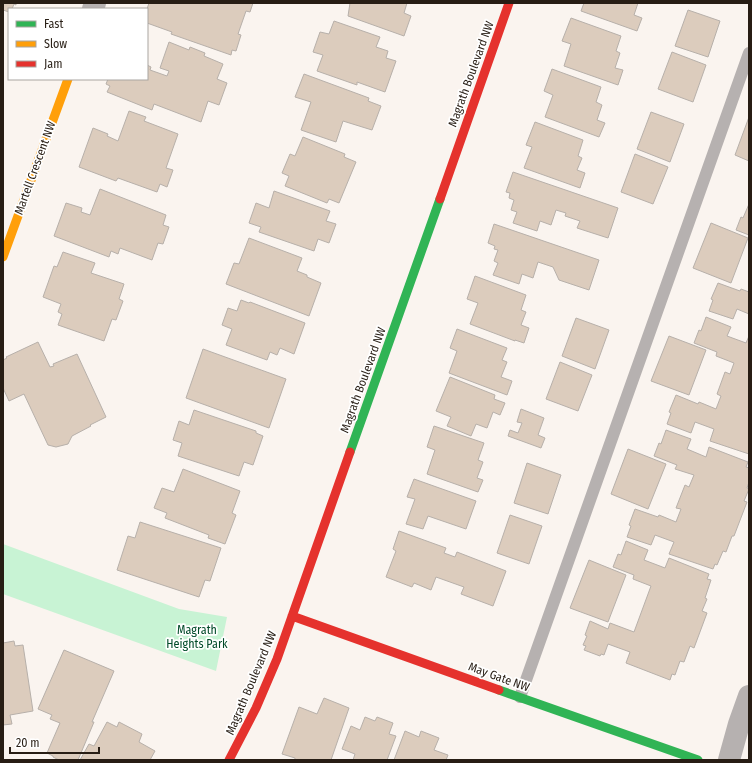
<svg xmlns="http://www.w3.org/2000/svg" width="752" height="763" font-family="'Fira Sans Condensed',sans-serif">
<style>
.green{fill:#c8f3d4}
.building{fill:#dcccbd;stroke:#b7b0aa}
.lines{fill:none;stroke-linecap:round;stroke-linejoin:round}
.lane{stroke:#b6b1b0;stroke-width:12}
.street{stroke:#b6b1b0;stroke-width:22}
.fast{stroke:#30b455;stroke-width:9}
.slow{stroke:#ff9f0a;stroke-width:9}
.jam{stroke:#e5322d;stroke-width:9}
.labels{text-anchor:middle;stroke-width:3.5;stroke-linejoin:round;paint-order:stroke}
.street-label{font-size:12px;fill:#271d14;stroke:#fff}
.park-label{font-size:12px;fill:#014a29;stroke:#fff}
</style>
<rect width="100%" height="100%" fill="#faf4ef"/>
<path class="green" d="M 3,544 L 179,609 L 227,617 L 216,671 L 3,594 Z"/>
<path class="building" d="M 3,3 L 16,3 L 16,5 L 14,4 L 12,9 L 9,9 L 9,12 L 3,10 Z
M 149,3 L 253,3 L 250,12 L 246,11 L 238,34 L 241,35 L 236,51 L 232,50 L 231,55 L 171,34 L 172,32 L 147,23 L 147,9 Z
M 350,3 L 407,3 L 404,13 L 411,16 L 404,36 L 348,16 Z
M 584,3 L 638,3 L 634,15 L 642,18 L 637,31 L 581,11 Z
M 688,10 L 720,21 L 708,57 L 675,46 Z
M 571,18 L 621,36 L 616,51 L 620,53 L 615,68 L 623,70 L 618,85 L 564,66 L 571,44 L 562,41 Z
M 334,21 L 380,37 L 376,47 L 388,51 L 386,58 L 396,61 L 385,92 L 357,82 L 357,85 L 317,71 L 323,55 L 313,52 L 320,32 L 329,34 Z
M 169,42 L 189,50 L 190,47 L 205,53 L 204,56 L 223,64 L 217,79 L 227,83 L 219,105 L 208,101 L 201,122 L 154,104 L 152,110 L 107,92 L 110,86 L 106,84 L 108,79 L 147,79 L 147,65 L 151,67 L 150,70 L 167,76 L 169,71 L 160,68 Z
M 672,52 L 706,65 L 693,102 L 658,89 Z
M 552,69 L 601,87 L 596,102 L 602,105 L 597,120 L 605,123 L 599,137 L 545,117 L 553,95 L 544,91 Z
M 304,74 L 369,98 L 368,101 L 381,106 L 372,130 L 343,121 L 336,142 L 301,130 L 311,102 L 295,97 Z
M 129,111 L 146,117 L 144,121 L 178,134 L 166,168 L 173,170 L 167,187 L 160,184 L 157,192 L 118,178 L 116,181 L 79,167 L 93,128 L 108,134 L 107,136 L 118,141 Z
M 651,112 L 684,124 L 670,162 L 637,149 Z
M 749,117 L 749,161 L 735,155 Z
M 535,122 L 583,140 L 578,156 L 582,158 L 577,170 L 585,173 L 580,188 L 524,168 L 532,147 L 526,145 Z
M 303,137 L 345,154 L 344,157 L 356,162 L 339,203 L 329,199 L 327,203 L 285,186 L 289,176 L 282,173 L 290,154 L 295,156 Z
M 635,154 L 668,167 L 653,204 L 621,192 Z
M 513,172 L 618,208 L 608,238 L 577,228 L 580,221 L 565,216 L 566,213 L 556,210 L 551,225 L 540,221 L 537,231 L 513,223 L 517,212 L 511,210 L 514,200 L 509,198 L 510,193 L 506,192 Z
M 100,189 L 166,215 L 163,225 L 169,227 L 163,244 L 158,243 L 152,260 L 120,248 L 118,254 L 111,251 L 109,257 L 54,236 L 66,203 L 82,208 L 81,212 L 90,215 Z
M 274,191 L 330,211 L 326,221 L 336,224 L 329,243 L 318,239 L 314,251 L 259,232 L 261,227 L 249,223 L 256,203 L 269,208 Z
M 749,204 L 749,235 L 736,230 L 741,217 L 743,218 Z
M 711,223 L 748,238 L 731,283 L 693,268 Z
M 494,224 L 599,260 L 589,290 L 559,280 L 553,267 L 538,262 L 533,278 L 522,274 L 519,284 L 493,275 L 498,263 L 494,261 L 498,250 L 494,249 L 495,246 L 488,243 Z
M 249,238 L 302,258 L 297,271 L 307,275 L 307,277 L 321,283 L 309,316 L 226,284 L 234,263 L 239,264 Z
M 63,252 L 95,263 L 91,273 L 124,284 L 119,299 L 123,301 L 116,320 L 112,319 L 104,341 L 58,325 L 62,314 L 58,312 L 61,304 L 43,297 L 54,266 L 57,267 Z
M 475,276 L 526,295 L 521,310 L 526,312 L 521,325 L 529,328 L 524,343 L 515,340 L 515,341 L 470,324 L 478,303 L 467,299 Z
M 718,283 L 740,291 L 741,289 L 749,292 L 749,314 L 737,309 L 733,319 L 709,311 L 713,300 L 711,299 Z
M 241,300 L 249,303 L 250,302 L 305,323 L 294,354 L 280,348 L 277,355 L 270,352 L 267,360 L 226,345 L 232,329 L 222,325 L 228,308 L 237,311 Z
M 706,317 L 731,327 L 727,336 L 746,343 L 749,336 L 749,454 L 710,441 L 714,429 L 695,422 L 691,433 L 667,424 L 671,413 L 669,412 L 676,395 L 698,404 L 699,402 L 716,409 L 721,396 L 717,394 L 725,372 L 730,374 L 734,363 L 716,356 L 717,352 L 694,343 L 699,330 L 701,331 Z
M 576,318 L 609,330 L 595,369 L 562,356 Z
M 457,329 L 507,348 L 502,360 L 507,362 L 501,377 L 512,381 L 507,395 L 449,373 L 457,351 L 450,348 Z
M 669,336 L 706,350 L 689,395 L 651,381 Z
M 38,342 L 50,367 L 54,366 L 53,364 L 77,354 L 106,417 L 90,425 L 91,426 L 72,436 L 68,444 L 56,447 L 48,445 L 24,394 L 9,401 L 3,388 L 3,360 L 7,358 L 6,357 Z
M 203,349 L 286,379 L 269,428 L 186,398 Z
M 560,362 L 592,375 L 578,411 L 546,399 Z
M 450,377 L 495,395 L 494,399 L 505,403 L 500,415 L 493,412 L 487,428 L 476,424 L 471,436 L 447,426 L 451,417 L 436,411 Z
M 521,409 L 544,418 L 538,435 L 545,438 L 541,448 L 508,436 L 510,430 L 518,433 L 522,423 L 517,422 Z
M 194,410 L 256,431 L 256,433 L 263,436 L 253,465 L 244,462 L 239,476 L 178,456 L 182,443 L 173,440 L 179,421 L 189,425 Z
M 434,426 L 484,443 L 478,460 L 483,462 L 477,478 L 483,480 L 478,492 L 427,474 L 435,450 L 427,447 Z
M 666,430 L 691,439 L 687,449 L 706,457 L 709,447 L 748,462 L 746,467 L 749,468 L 749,482 L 747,488 L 749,489 L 744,501 L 747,502 L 734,536 L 732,536 L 726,552 L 723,551 L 717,565 L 715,564 L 713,569 L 669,554 L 674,542 L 655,535 L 651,545 L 627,537 L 631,526 L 629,525 L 635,509 L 658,517 L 659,515 L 676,522 L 681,509 L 676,508 L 685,485 L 689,487 L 694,475 L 675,469 L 677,465 L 654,456 L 659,443 L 661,444 Z
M 628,449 L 666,464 L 648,509 L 611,494 Z
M 527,463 L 561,475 L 548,514 L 514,503 Z
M 183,469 L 240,491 L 232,513 L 236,515 L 225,544 L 208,538 L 209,535 L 165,518 L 167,513 L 154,508 L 162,488 L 174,492 Z
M 414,479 L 476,501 L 466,529 L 428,516 L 423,529 L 406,524 L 415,499 L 407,497 Z
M 510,515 L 542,526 L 529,564 L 497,553 Z
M 140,522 L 221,548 L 210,581 L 205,580 L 199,597 L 117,570 L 128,536 L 135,538 Z
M 399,531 L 446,548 L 444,553 L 455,557 L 457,552 L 506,571 L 493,606 L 461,594 L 464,587 L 436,577 L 431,590 L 414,583 L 412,587 L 386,577 L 396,551 L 393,549 Z
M 626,541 L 648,550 L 644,560 L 665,568 L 669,558 L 709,574 L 707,579 L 711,580 L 705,598 L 707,599 L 702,611 L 707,613 L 694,648 L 690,646 L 684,662 L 680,661 L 675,675 L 672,674 L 670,680 L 626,663 L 630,652 L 608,644 L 604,655 L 601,654 L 600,656 L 584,650 L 586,646 L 583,645 L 587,636 L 585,635 L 590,621 L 608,629 L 610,623 L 634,632 L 651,586 L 633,579 L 634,575 L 613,567 L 618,554 L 621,555 Z
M 589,560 L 626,575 L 608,622 L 570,608 Z
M 14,641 L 15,646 L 23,645 L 33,711 L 10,715 L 12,724 L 3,725 L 3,643 Z
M 64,650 L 114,671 L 92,722 L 94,722 L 78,760 L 59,760 L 53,757 L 53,756 L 47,753 L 60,723 L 50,719 L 52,715 L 38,709 Z
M 324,698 L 349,708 L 331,760 L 295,760 L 295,758 L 282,754 L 299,707 L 317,714 Z
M 365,717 L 375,721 L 377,717 L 393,723 L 389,734 L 396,736 L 387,760 L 353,760 L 355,754 L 342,749 L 351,726 L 360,730 Z
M 107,722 L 117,727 L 119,722 L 142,734 L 139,742 L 155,751 L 150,760 L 80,760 L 89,744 L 94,746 Z
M 405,731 L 419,737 L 421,731 L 439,738 L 434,750 L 448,755 L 446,760 L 394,760 Z"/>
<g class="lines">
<path class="lane" d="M 520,697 L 749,53"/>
<path class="street" d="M 93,9 L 95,3
M 729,760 L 739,724 L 749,696"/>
<path class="fast" d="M 350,452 L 440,199
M 499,690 L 698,760"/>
<path class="slow" d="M 3,257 L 68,79"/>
<path class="jam" d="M 440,199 L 509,3
M 292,616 L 499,690
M 229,760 L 256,708 L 277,659 L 350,452"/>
</g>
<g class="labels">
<g class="street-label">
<text transform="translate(471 74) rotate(-70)" y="4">Magrath Boulevard NW</text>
<text transform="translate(35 168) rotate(-70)" y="4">Martell Crescent NW</text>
<text transform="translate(363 380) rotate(-70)" y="4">Magrath Boulevard NW</text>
<text transform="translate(499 677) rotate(20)" y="4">May Gate NW</text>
<text transform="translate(251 683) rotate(-67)" y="4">Magrath Boulevard NW</text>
</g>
<g class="park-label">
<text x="197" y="634">Magrath<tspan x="197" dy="14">Heights Park</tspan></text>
</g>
</g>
<rect width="752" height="763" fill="none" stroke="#271d14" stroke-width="8"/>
<rect x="8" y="8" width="140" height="72" fill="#ffffff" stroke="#a9a5a1"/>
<rect x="16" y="21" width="20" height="6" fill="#30b455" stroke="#a9a5a1"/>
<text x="44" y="28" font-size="12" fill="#271d14">Fast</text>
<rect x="16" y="41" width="20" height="6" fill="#ff9f0a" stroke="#a9a5a1"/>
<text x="44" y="48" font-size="12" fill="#271d14">Slow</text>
<rect x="16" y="61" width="20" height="6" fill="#e5322d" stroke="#a9a5a1"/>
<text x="44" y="68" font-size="12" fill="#271d14">Jam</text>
<path d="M10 747v6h89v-6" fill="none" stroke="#271d14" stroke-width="2"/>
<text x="16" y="747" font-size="12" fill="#271d14" stroke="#ffffff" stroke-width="3" paint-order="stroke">20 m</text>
</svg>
